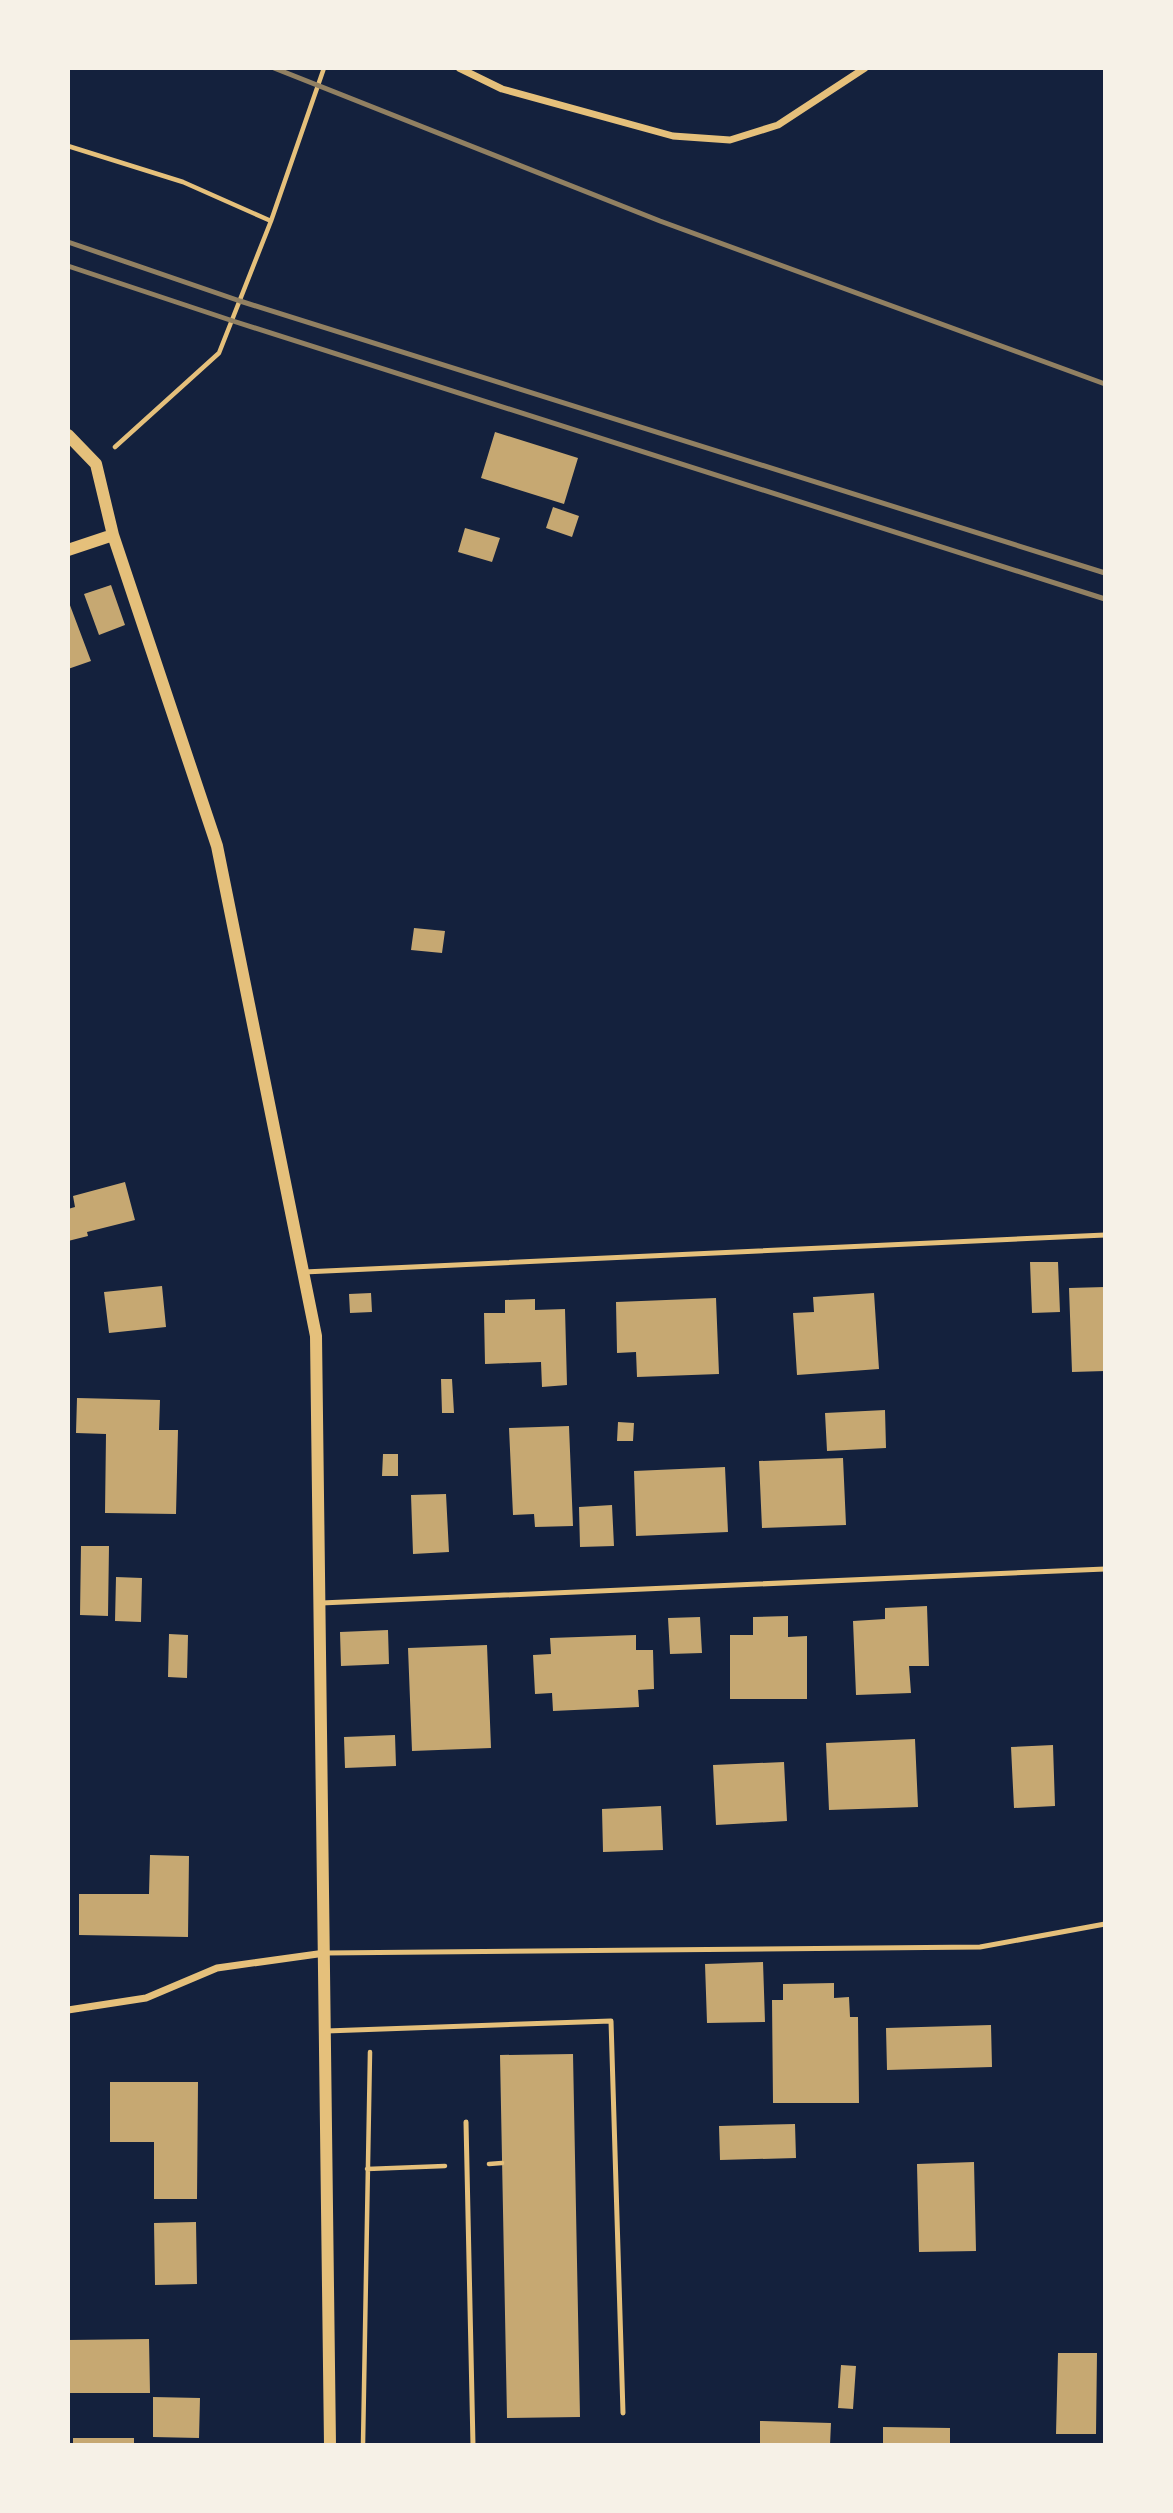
<svg xmlns="http://www.w3.org/2000/svg" width="1173" height="2513" font-family="'Open Sans',sans-serif">
<style>
.building{fill:#c6a872}
.lines{fill:none;stroke-linecap:round;stroke-linejoin:round}
.path{stroke:#e5c07b;stroke-width:4.5}
.service{stroke:#e5c07b;stroke-width:5}
.minor{stroke:#e5c07b;stroke-width:7}
.tertiary{stroke:#e5c07b;stroke-width:12}
.rail{stroke:#918062;stroke-width:5}
</style>
<rect width="100%" height="100%" fill="#14213d"/>
<path class="building" d="M 495,432 L 578,458 L 564,504 L 481,478 Z
M 553,507 L 579,516 L 572,537 L 546,528 Z
M 465,528 L 500,538 L 492,562 L 458,552 Z
M 111,585 L 125,625 L 99,635 L 84,594 Z
M 68,600 L 91,661 L 68,669 Z
M 414,928 L 445,931 L 442,953 L 411,950 Z
M 125,1182 L 135,1220 L 87,1232 L 88,1236 L 68,1241 L 68,1209 L 75,1207 L 73,1196 Z
M 1030,1262 L 1058,1262 L 1060,1312 L 1032,1313 Z
M 162,1286 L 166,1327 L 109,1333 L 104,1292 Z
M 1105,1287 L 1105,1371 L 1072,1372 L 1069,1288 Z
M 371,1293 L 372,1312 L 350,1313 L 349,1294 Z
M 874,1293 L 879,1369 L 797,1375 L 793,1313 L 814,1312 L 813,1297 Z
M 716,1298 L 719,1374 L 637,1377 L 636,1352 L 617,1353 L 616,1302 Z
M 535,1299 L 535,1310 L 565,1309 L 567,1385 L 542,1387 L 541,1362 L 485,1364 L 484,1313 L 505,1313 L 505,1300 Z
M 441,1379 L 452,1379 L 454,1413 L 442,1413 Z
M 77,1398 L 160,1400 L 159,1430 L 178,1430 L 176,1514 L 105,1513 L 106,1434 L 76,1433 Z
M 885,1410 L 886,1448 L 827,1451 L 825,1413 Z
M 618,1422 L 634,1423 L 633,1441 L 617,1441 Z
M 569,1426 L 573,1526 L 535,1527 L 534,1514 L 513,1515 L 509,1428 Z
M 383,1454 L 398,1454 L 398,1476 L 382,1476 Z
M 843,1458 L 846,1525 L 762,1528 L 759,1461 Z
M 725,1467 L 728,1532 L 636,1536 L 634,1471 Z
M 446,1494 L 449,1552 L 413,1554 L 411,1495 Z
M 612,1505 L 614,1546 L 580,1547 L 579,1507 Z
M 81,1546 L 109,1546 L 108,1616 L 80,1615 Z
M 116,1577 L 142,1578 L 141,1622 L 115,1621 Z
M 927,1606 L 929,1666 L 909,1666 L 911,1693 L 856,1695 L 853,1621 L 885,1619 L 885,1608 Z
M 788,1616 L 788,1637 L 807,1636 L 807,1699 L 730,1699 L 730,1635 L 753,1635 L 753,1617 Z
M 700,1617 L 702,1653 L 670,1654 L 668,1618 Z
M 388,1630 L 389,1664 L 341,1666 L 340,1632 Z
M 169,1634 L 188,1635 L 187,1678 L 168,1677 Z
M 636,1635 L 636,1650 L 653,1650 L 654,1689 L 638,1690 L 639,1707 L 553,1711 L 552,1693 L 535,1694 L 533,1655 L 551,1654 L 550,1638 Z
M 487,1645 L 491,1748 L 412,1751 L 408,1648 Z
M 395,1735 L 396,1766 L 345,1768 L 344,1737 Z
M 915,1739 L 918,1807 L 829,1810 L 826,1743 Z
M 1053,1745 L 1055,1806 L 1014,1808 L 1011,1747 Z
M 784,1762 L 787,1821 L 716,1825 L 713,1765 Z
M 661,1806 L 663,1850 L 603,1852 L 602,1809 Z
M 150,1855 L 189,1856 L 188,1937 L 79,1935 L 79,1894 L 149,1894 Z
M 763,1962 L 765,2022 L 707,2023 L 705,1964 Z
M 834,1983 L 834,1998 L 849,1997 L 850,2017 L 858,2017 L 859,2103 L 773,2103 L 772,2000 L 783,2000 L 783,1984 Z
M 991,2025 L 992,2067 L 887,2070 L 886,2028 Z
M 573,2054 L 580,2417 L 507,2418 L 500,2055 Z
M 110,2082 L 198,2082 L 197,2199 L 154,2199 L 154,2142 L 110,2142 Z
M 795,2124 L 796,2158 L 720,2160 L 719,2126 Z
M 974,2162 L 976,2251 L 919,2252 L 917,2164 Z
M 196,2222 L 197,2284 L 155,2285 L 154,2223 Z
M 149,2339 L 150,2393 L 68,2393 L 68,2340 Z
M 1058,2353 L 1097,2353 L 1096,2434 L 1056,2434 Z
M 841,2365 L 856,2366 L 853,2409 L 838,2408 Z
M 153,2397 L 200,2398 L 199,2438 L 153,2437 Z
M 760,2421 L 831,2423 L 830,2445 L 760,2445 Z
M 883,2427 L 950,2428 L 950,2445 L 883,2445 Z
M 73,2438 L 134,2438 L 134,2445 L 73,2445 Z"/>
<g class="lines">
<path class="path" d="M 68,146 L 183,182 L 271,221
M 115,447 L 219,353 L 271,221 L 324,68
M 489,2164 L 502,2163
M 367,2169 L 445,2166
M 363,2445 L 370,2052"/>
<path class="service" d="M 304,1272 L 1105,1235
M 321,1603 L 1105,1569
M 326,1953 L 980,1947 L 1105,1924
M 326,2031 L 611,2021 L 623,2413
M 466,2122 L 473,2445"/>
<path class="minor" d="M 459,68 L 502,89 L 673,136 L 730,140 L 778,125 L 865,68
M 68,2010 L 146,1998 L 217,1968 L 325,1953"/>
<path class="tertiary" d="M 68,435 L 96,464 L 113,535 L 217,846 L 316,1336 L 330,2445
M 68,550 L 113,535"/>
<path class="rail" d="M 274,68 L 660,221 L 1105,384
M 68,242 L 240,301 L 1105,573
M 68,266 L 233,321 L 1105,599"/>
</g>
<rect width="1173" height="2513" fill="none" stroke="#f6f1e7" stroke-width="140"/>
</svg>
